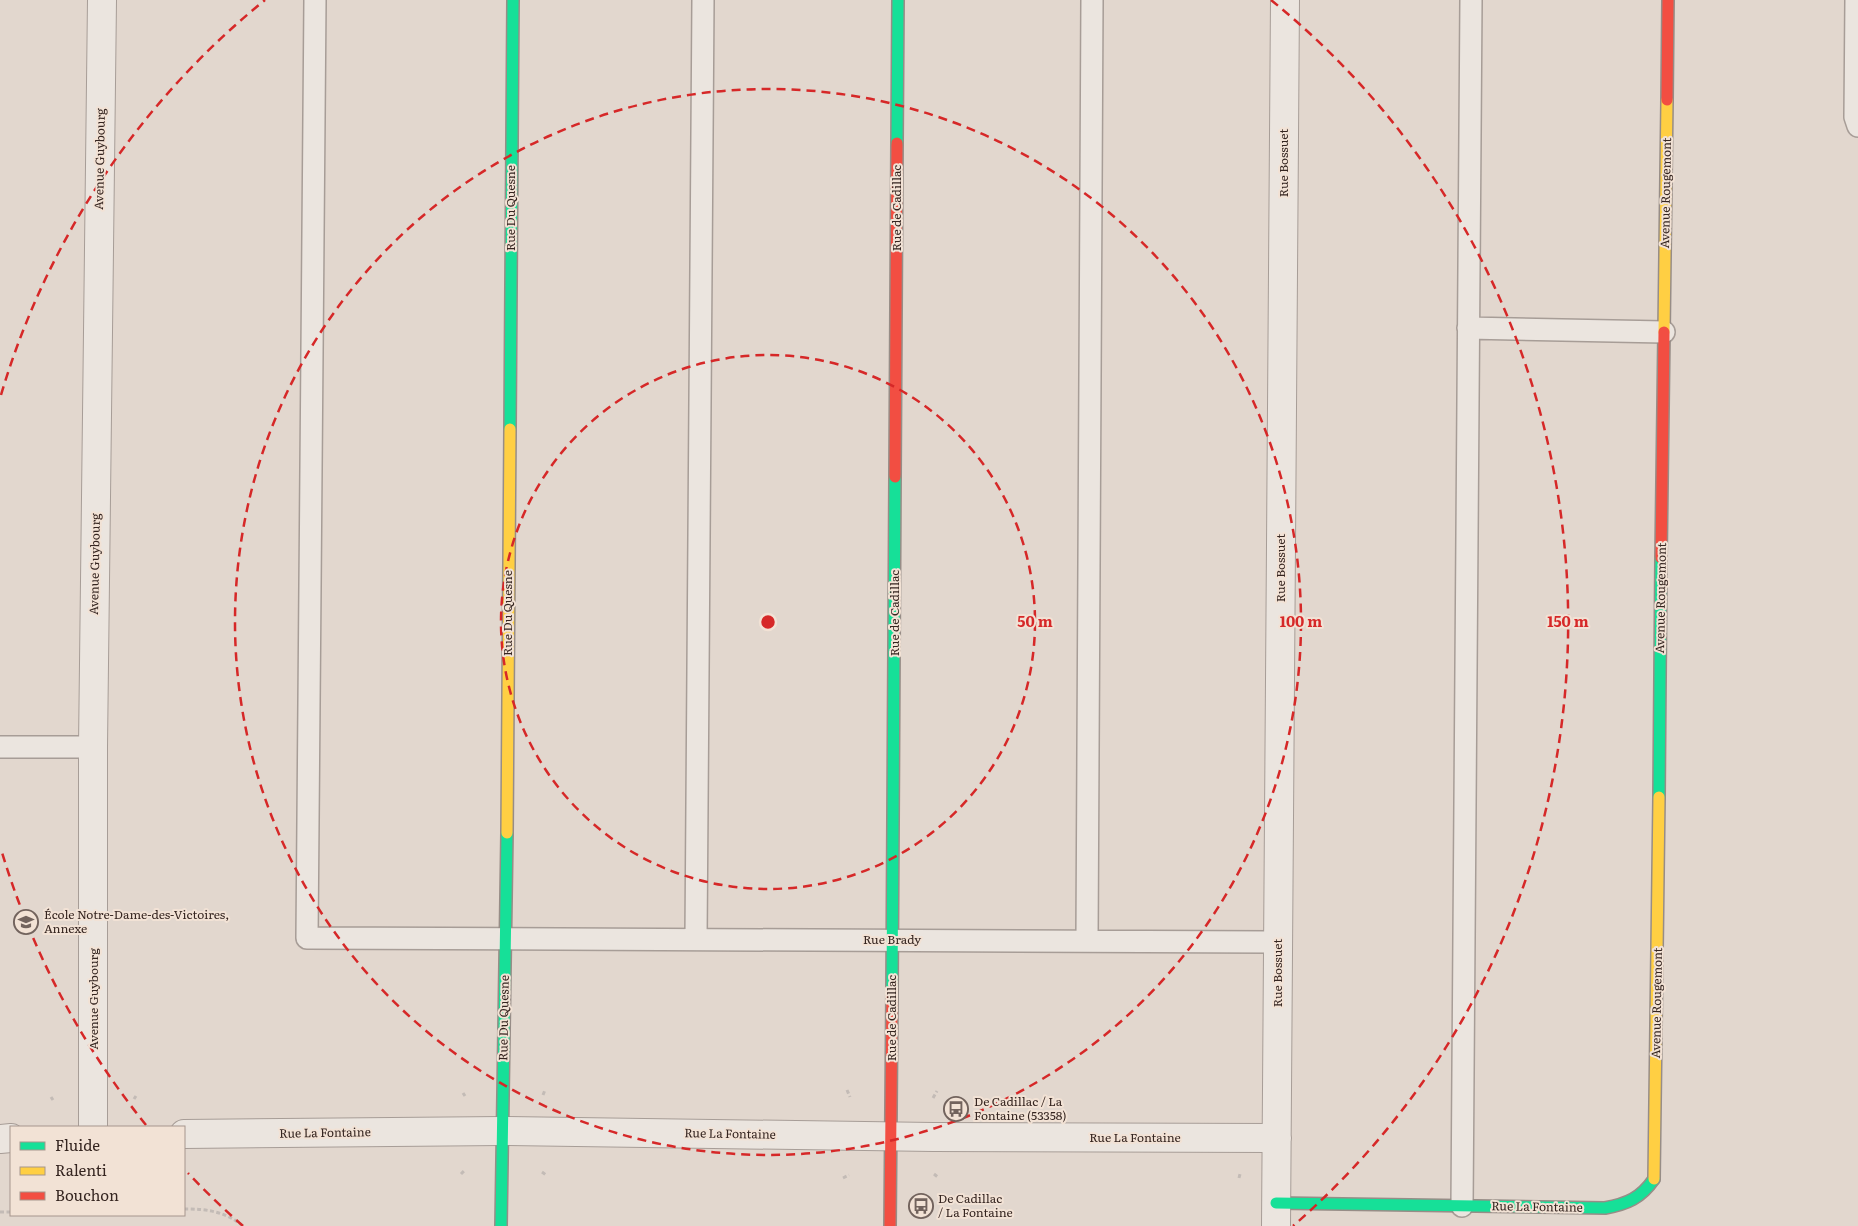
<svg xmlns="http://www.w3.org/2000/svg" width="1858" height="1226" font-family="Literata,serif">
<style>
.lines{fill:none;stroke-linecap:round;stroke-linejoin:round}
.lane-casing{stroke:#a79d97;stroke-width:24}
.street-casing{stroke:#a79d97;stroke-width:30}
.fast-casing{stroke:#978d87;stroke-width:14}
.slow-casing{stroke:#978d87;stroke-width:14}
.jam-casing{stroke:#978d87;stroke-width:14}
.path{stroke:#c3bbb6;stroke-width:3;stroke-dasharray:4 2.5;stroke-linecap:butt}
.lane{stroke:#ebe5df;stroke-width:21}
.street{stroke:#ebe5df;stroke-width:28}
.fast{stroke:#16e098;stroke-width:11}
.slow{stroke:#ffcf43;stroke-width:11}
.jam{stroke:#f24e42;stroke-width:11}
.ring{fill:none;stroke:#d62828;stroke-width:2.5;stroke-dasharray:9 6}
.labels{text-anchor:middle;stroke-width:4;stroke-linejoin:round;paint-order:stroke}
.street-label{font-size:12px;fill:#352520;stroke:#f2e2d5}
.poi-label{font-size:12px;fill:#352520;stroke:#f2e2d5;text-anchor:start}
.centre{fill:#d62828;stroke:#f2e2d5;stroke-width:2.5}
.ring-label{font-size:15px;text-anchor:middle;font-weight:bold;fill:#d62828;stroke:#f2e2d5;stroke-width:4;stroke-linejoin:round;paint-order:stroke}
</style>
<rect width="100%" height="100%" fill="#e2d7ce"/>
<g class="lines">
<defs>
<path id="lane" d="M 315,0 L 307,938 L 1278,942
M 1856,0 L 1855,117 L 1858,126
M 1468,328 L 1664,332
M 0,747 L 93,747
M 696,939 L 703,0
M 1087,940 L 1092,0
M 1462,1206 L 1471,0"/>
<path id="street" d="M 93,1127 L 93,747 L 102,0
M 184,1134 L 502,1131 L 933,1137 L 1277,1138
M 0,1139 L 11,1138
M 1276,1226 L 1285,0"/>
<path id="fast" d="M 897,143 L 898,0
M 510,429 L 513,0
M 1659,797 L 1661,558
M 892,992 L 895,477
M 1276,1203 L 1605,1208 C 1627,1204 1641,1198 1654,1179
M 501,1226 L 507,833"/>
<path id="slow" d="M 1664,332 L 1667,100
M 507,833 L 510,429
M 1654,1179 L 1659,797"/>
<path id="jam" d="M 1667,100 L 1668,0
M 895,477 L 897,143
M 1661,558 L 1664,332
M 890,1226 L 892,992"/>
</defs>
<use href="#lane" class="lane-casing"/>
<use href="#street" class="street-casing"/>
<use href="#fast" class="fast-casing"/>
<use href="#slow" class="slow-casing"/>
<use href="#jam" class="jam-casing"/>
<path class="path" d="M 847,1090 L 850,1097
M 463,1093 L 465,1096
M 543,1095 L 545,1090
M 51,1097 L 53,1100
M 933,1098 L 937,1091
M 134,1099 L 136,1096
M 542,1172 L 546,1175
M 461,1174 L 464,1171
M 934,1174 L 939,1178
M 843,1178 L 849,1175
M 1239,1178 L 1240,1174
M 184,1209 C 207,1209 224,1211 243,1226
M 0,1212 L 11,1212"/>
<use href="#lane" class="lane"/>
<use href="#street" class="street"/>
<use href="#fast" class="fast"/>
<use href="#slow" class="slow"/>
<use href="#jam" class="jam"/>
</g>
<g class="ring">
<circle cx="768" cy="622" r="267"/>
<circle cx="768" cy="622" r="533"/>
<path d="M243 1226A800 800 0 0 1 188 1173M146 1125A800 800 0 0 1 1 849M1 395A800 800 0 0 1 265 0M1271 0A800 800 0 0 1 1293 1226"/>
</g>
<defs>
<symbol id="school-ring" viewBox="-11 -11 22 22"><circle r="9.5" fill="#f2e2d5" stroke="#72635d" stroke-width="1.5"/><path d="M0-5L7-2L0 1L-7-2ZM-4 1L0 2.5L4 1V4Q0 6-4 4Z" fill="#72635d"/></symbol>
<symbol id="bus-ring" viewBox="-11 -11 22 22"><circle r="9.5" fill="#f2e2d5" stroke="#72635d" stroke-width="1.5"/><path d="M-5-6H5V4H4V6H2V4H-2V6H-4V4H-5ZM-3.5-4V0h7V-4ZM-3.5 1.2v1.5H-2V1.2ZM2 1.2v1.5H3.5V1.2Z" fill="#72635d"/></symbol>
</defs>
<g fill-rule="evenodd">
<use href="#school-ring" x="12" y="908" width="28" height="28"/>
<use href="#bus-ring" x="942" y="1095" width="28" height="28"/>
<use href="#bus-ring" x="907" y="1192" width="28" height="28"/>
</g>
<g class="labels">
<g class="street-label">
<text transform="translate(100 159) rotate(-89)" y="4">Avenue Guybourg</text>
<text transform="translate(1284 163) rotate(-90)" y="4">Rue Bossuet</text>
<text transform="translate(1666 193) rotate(-89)" y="4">Avenue Rougemont</text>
<text transform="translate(511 208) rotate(-90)" y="4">Rue Du Quesne</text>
<text transform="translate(897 208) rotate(-90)" y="4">Rue de Cadillac</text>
<text transform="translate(95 564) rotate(-89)" y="4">Avenue Guybourg</text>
<text transform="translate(1281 568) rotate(-90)" y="4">Rue Bossuet</text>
<text transform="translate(1661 598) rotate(-89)" y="4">Avenue Rougemont</text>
<text transform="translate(508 613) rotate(-90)" y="4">Rue Du Quesne</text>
<text transform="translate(895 613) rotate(-90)" y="4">Rue de Cadillac</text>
<text x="892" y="944">Rue Brady</text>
<text transform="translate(1278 973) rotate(-90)" y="4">Rue Bossuet</text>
<text transform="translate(94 999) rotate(-90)" y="4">Avenue Guybourg</text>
<text transform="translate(1657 1003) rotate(-89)" y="4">Avenue Rougemont</text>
<text transform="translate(504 1018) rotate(-89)" y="4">Rue Du Quesne</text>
<text transform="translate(892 1018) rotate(-90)" y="4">Rue de Cadillac</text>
<text transform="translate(325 1133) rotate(-1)" y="4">Rue La Fontaine</text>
<text transform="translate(730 1134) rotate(1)" y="4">Rue La Fontaine</text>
<text x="1135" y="1142">Rue La Fontaine</text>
<text transform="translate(1537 1207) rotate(1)" y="4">Rue La Fontaine</text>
</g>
<g class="poi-label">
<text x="44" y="919">École Notre-Dame-des-Victoires,<tspan x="44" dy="14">Annexe</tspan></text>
<text x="974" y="1106">De Cadillac / La<tspan x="974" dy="14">Fontaine (53358)</tspan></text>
<text x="938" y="1203">De Cadillac<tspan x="938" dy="14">/ La Fontaine</tspan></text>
</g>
</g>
<circle cx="768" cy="622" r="8" class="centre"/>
<g class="ring-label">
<text x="1035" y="627">50 m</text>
<text x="1301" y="627">100 m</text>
<text x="1568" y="627">150 m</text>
</g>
<rect x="10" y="1126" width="175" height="90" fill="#f2e2d5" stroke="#a6968d"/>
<rect x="20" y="1142" width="25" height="8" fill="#16e098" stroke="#a6968d"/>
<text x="55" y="1151" font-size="15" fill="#352520">Fluide</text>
<rect x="20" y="1167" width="25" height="8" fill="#ffcf43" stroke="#a6968d"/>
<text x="55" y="1176" font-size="15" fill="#352520">Ralenti</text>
<rect x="20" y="1192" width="25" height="8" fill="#f24e42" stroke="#a6968d"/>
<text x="55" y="1201" font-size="15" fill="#352520">Bouchon</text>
</svg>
